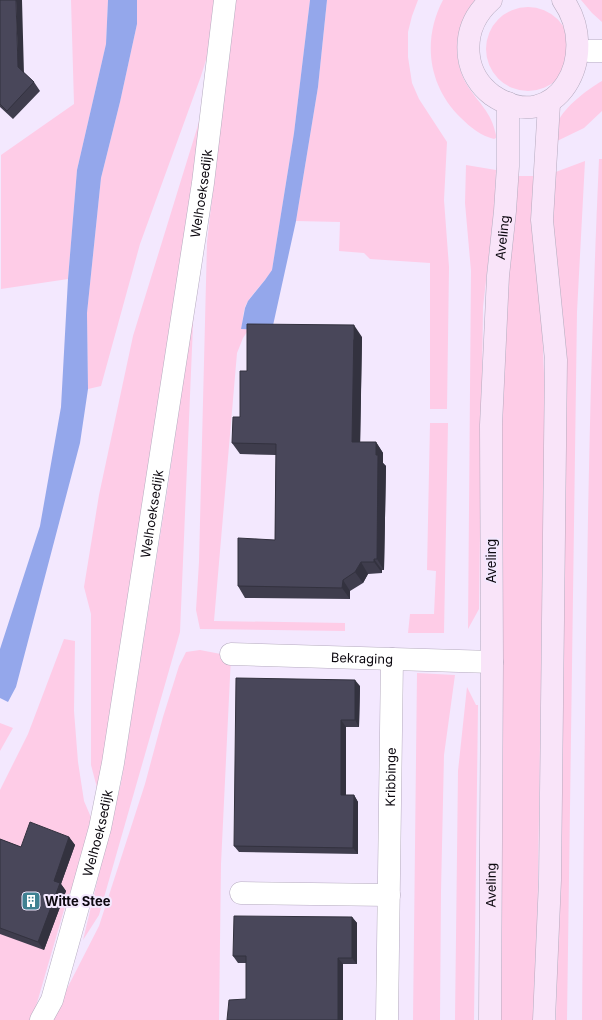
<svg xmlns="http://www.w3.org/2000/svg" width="602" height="1020" font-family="Inter,sans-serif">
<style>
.green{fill:#fecce7}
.water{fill:#94a7eb}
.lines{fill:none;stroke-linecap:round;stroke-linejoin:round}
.minor-casing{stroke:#b5abbf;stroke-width:23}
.secondary-casing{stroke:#b5abbf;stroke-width:23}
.minor{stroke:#fff;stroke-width:22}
.secondary{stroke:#f9e4f9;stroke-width:22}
.wall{fill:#3f3d4d}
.shaded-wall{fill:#33323f}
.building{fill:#49475a;stroke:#33323f}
.labels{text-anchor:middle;stroke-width:4;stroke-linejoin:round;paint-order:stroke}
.street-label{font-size:13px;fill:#0d0910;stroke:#f3e8fe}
.poi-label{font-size:13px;font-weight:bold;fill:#0d0910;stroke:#f3e8fe;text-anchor:start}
</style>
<rect width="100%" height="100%" fill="#f3e8fe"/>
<path class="green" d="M 71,0 L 108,0 L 106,44 L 77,170 L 68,279 L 1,289 L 1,155 L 74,104 Z
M 137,0 L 218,0 L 211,44 L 201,76 L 140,244 L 101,386 L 88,389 L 87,313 L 101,178 L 120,102 L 137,24 Z
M 236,0 L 310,0 L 294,133 L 272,270 C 265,282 250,295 245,307 C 243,313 243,322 241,329 L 249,329 L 243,338 L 237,353 L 214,621 L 345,623 L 345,631 L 200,629 L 196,610 L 199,562 L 207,242 L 225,87 Z
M 327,0 L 418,0 L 412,16 L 408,32 L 408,57 L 412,83 L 419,99 L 447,142 L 444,200 L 449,267 L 447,409 L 430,409 L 430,263 L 370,259 L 364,253 L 339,251 L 340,222 L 296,221 L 318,87 Z
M 443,0 L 475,0 C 455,23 451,58 467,85 C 479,104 491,111 496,135 L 496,138 L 494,139 C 481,136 470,127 461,118 C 428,86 422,40 443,0 Z
M 581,0 L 602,0 L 602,22 L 592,13 Z
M486 49a42 42 0 1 1 84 0a42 42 0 1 1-84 0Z
M 602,81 L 602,111 L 584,128 L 555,142 C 556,136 556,128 558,122 C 564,107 588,89 602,81 Z
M 207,96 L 101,803 L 91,765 L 91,614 L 84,587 L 99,495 L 133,336 Z
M 599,159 L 602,159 L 602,1020 L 582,1020 C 585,733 586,446 599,159 Z
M 585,161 L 577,312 L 567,1020 L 556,1020 L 561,737 L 552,247 L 553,173 Z
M 466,165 L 496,170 L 495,203 L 483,307 L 479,609 L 468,629 L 471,271 L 465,203 Z
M 516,176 L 536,176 L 545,398 L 536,1020 L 495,1020 L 503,300 Z
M 194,301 L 180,632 L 99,915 L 83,940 L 121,783 L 168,486 Z
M 430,423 L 448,423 L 444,633 L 408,633 L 410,614 L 434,614 L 436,571 L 427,570 Z
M 64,639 L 75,641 L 74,711 L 78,762 L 84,801 L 93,822 L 92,839 L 66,903 L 32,1020 L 0,1020 L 0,790 L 28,734 Z
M 200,650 L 231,656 L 221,864 L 219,1020 L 51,1020 L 99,926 L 145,784 L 163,717 L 179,666 L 186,652 Z
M 417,673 L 455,675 L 444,755 L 441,891 L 440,1020 L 413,1020 Z
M 467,687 L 476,705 L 478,705 L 474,1020 L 455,1020 L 458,771 Z
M 0,723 L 13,728 L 0,751 Z"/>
<path class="water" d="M 108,0 L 137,0 L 137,24 L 120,102 L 101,178 L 87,313 L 88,389 L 80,443 L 16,687 L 8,702 L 0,698 L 0,649 L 40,526 L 61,407 L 68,279 L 77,170 L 106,44 Z
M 310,0 L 327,0 L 318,87 L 296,221 L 272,330 L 241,329 L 245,308 L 248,301 L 265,280 L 272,270 L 294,133 Z"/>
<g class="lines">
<defs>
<g id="minor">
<path d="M 589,51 L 602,51"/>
<path id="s1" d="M 231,654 L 492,662"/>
<path d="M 241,893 L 389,895"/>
<path id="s2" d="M 41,1020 L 52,1000 L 100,828 L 113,763 L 203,183 L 225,0"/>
<path id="s3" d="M 387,1020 L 392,659"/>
</g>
<g id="secondary">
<path d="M 491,0 C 474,15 466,34 469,57 C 471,72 480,86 492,95 C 556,139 602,55 563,0"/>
<path id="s4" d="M 490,1020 L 492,662 L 491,425 L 498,276 L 505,211 L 508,166 L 508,103"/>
<path d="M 544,1020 L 550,880 L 556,360 L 542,220 L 549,104"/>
</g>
</defs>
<use href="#minor" class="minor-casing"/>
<use href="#secondary" class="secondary-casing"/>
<use href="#minor" class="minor"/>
<use href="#secondary" class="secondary"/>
</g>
<path class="wall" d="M 0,0 L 24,73 L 34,82 L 40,91 L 13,119 L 0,107 Z
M 362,337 L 360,442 L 376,442 L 383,453 L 383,463 L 386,466 L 384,570 L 382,570 L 382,573 L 368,574 L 363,583 L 350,591 L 350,599 L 245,598 L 238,586 L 275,540 L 276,455 L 240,454 L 232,443 L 240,417 L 247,371 Z
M 360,686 L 359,727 L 346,727 L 346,795 L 354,795 L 358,802 L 358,854 L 239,852 L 234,846 Z
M 69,837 L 75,845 L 61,884 L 66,891 L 44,950 L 0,934 L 0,839 L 21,847 Z
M 352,917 L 357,923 L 357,964 L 343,964 L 343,1020 L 227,1020 L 246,999 L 246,963 L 238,963 L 233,956 Z"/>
<path class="shaded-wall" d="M 16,0 L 22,0 L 24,75 L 18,67 Z
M 354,325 L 362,337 L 360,453 L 352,442 Z
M 376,442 L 383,453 L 383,463 L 386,466 L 384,570 L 377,559 Z
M 374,559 L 382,570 L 382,573 L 374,562 Z
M 361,562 L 368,574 L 363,583 L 355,572 Z
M 343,580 L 350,591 L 350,599 L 342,588 Z
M 355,680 L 360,686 L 359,727 L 355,720 Z
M 341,720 L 346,727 L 346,802 L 341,795 Z
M 354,795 L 358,802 L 358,854 L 353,848 Z
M 69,837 L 75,845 L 61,884 L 66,891 L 44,950 L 38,942 L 54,881 Z
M 352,917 L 357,923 L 357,964 L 352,958 Z
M 338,958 L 343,964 L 343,1020 L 338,1020 Z"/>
<path class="building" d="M 0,0 L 16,0 L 18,67 L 34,82 L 7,111 L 0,104 Z
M 247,324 L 354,325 L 352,442 L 376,442 L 376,455 L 378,455 L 377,559 L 374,559 L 374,562 L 361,562 L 355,572 L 343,580 L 342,588 L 238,586 L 238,538 L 275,540 L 276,444 L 232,443 L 233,417 L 240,417 L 240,371 L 247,371 Z
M 236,678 L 355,680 L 355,720 L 341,720 L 341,795 L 354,795 L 353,848 L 234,846 Z
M 30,822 L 69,837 L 54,881 L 60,883 L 38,942 L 0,928 L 0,839 L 21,847 Z
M 234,916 L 352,917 L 352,958 L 338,958 L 338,1020 L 227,1020 L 229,1000 L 246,999 L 246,956 L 233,956 Z"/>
<defs>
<symbol id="building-square" viewBox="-11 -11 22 22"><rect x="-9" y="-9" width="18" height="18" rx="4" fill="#3f8192" stroke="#f3e8fe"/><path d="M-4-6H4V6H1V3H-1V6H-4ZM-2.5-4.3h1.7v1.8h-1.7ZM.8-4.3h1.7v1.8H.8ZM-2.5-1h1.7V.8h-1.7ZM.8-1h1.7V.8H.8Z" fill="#fff"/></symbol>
</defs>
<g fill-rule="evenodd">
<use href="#building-square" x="20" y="890" width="22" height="22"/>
</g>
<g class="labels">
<g class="street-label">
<text dy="5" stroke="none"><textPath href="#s2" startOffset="844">Welhoeksedijk</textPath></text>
<text dy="5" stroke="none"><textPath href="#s4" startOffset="783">Aveling</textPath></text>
<text dy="5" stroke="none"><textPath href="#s2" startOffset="520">Welhoeksedijk</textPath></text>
<text transform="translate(491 561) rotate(-90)" y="5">Aveling</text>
<text dy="5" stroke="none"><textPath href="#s1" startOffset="131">Bekraging</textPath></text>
<text dy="5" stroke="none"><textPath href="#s3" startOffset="243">Kribbinge</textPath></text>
<text dy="5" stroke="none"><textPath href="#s2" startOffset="196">Welhoeksedijk</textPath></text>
<text dy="5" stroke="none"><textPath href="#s4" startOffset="135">Aveling</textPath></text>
</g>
<g class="poi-label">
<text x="45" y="906">Witte Stee</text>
</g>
</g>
</svg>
